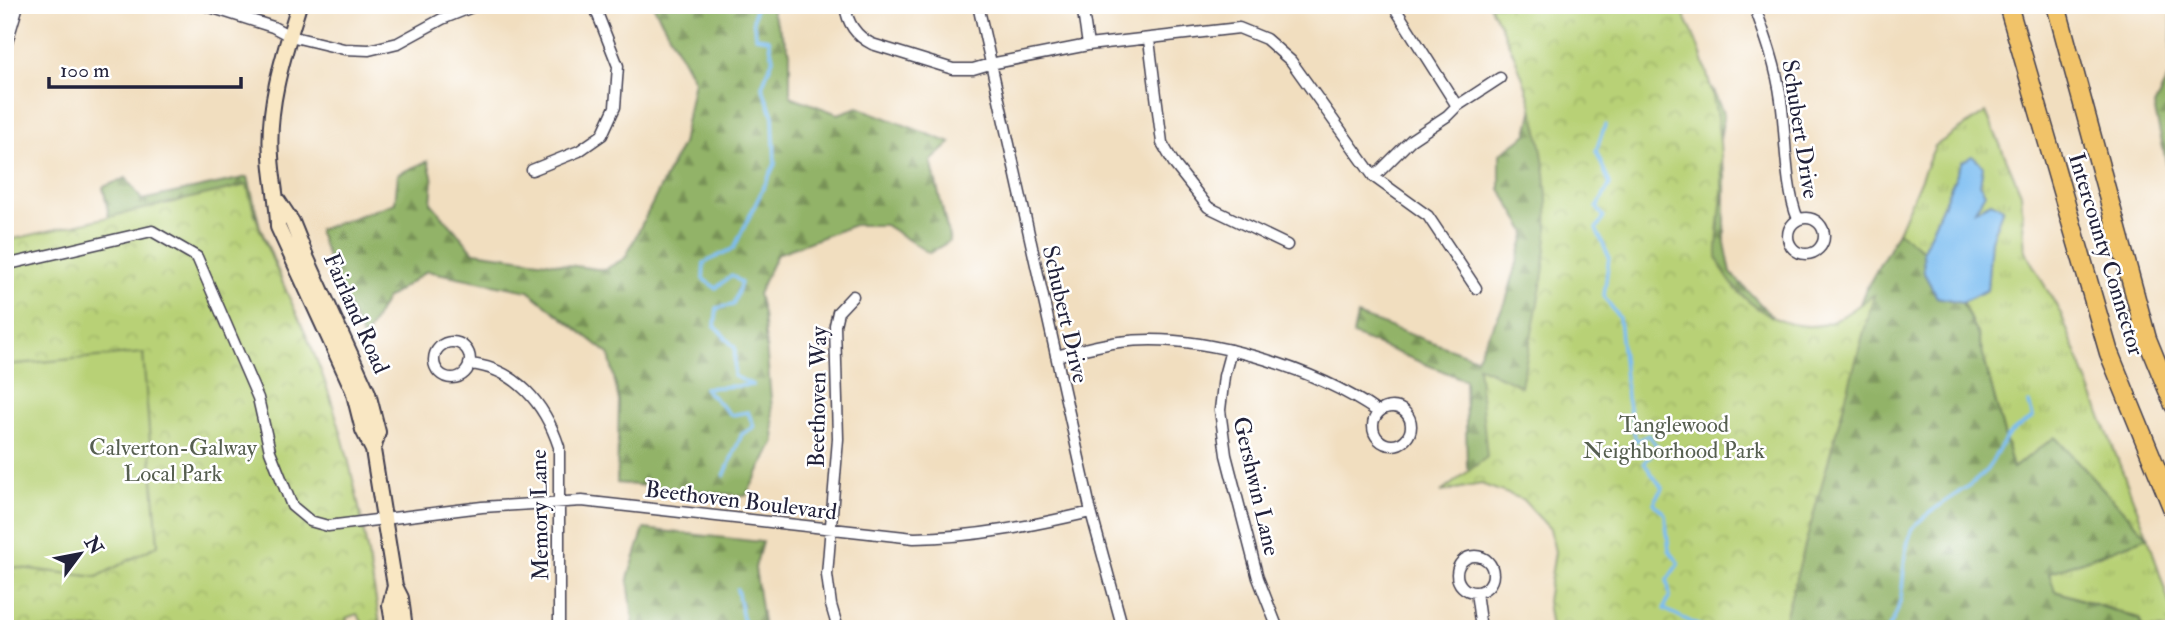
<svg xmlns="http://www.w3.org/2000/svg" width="2179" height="634" font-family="'IM FELL Double Pica',serif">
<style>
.grass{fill:url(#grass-tufts);stroke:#6d7a58;stroke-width:2}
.forest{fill:url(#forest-firs);stroke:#5a6a51;stroke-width:2}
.park{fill:url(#park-crowns);stroke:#6d7a58;stroke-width:2}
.pitch{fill:#b8d176;stroke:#6d7a58;stroke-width:2}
.water{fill:#7cbdf1;stroke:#4f7096;stroke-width:2}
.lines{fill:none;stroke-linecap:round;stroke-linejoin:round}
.stream{stroke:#7cbdf1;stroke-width:3.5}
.minor-casing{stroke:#413e4f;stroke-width:13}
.secondary-casing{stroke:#413e4f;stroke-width:18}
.motorway-casing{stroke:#413e4f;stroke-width:21}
.minor{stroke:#fff;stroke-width:10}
.secondary{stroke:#f9e7c3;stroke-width:14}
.motorway{stroke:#f1c369;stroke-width:18}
.labels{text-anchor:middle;stroke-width:5;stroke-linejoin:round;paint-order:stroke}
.street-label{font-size:23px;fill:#22223b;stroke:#fff}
.park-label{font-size:23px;fill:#565f50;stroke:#fff}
</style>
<defs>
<pattern id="grass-tufts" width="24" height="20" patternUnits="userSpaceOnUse" patternTransform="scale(1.75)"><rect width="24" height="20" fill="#b8d176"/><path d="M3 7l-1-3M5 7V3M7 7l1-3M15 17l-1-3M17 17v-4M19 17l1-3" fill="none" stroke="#9eb367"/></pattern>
<pattern id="forest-firs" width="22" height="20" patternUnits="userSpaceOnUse" patternTransform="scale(1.75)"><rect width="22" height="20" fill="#92b367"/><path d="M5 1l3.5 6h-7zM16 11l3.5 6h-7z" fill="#779156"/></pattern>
<pattern id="park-crowns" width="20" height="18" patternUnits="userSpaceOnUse" patternTransform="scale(1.75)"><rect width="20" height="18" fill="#b8d176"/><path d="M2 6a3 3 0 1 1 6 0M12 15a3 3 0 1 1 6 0" fill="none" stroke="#9eb367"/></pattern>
</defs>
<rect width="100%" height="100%" fill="#fff"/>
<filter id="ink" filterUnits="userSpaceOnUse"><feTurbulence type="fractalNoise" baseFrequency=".0143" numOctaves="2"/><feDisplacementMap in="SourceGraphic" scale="14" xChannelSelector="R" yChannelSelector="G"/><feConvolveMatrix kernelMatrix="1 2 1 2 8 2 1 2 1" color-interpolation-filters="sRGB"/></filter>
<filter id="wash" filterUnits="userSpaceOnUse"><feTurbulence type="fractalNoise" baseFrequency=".00686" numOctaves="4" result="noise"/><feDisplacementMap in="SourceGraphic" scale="28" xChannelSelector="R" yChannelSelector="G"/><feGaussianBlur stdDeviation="1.57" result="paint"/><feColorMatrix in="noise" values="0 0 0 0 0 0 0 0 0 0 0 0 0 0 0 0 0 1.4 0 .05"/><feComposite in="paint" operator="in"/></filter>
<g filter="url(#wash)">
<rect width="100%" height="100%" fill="#f1debf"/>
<path class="grass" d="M 1986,112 L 2021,193 L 2025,251 L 2061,314 L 2148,537 L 2174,618 L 2174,629 L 2143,629 L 2139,618 L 2055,591 L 2048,573 L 2148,537 L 2013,469 L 1978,336 L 1962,302 L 1987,290 L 1991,240 L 2003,208 L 1991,202 L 1974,212 L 1962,162 L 1923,250 L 1898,232 L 1935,146 Z"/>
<path class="forest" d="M 653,5 L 772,5 L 772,13 L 790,52 L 790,96 L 838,114 L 858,107 L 951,143 L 931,161 L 950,241 L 929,253 L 885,225 L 854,225 L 777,254 L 758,294 L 763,314 L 775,441 L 746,496 L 617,483 L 619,401 L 609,354 L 528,291 L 427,271 L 386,299 L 364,340 L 333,273 L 318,230 L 395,203 L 398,174 L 428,161 L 433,180 L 431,203 L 474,252 L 604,270 L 625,258 L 682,144 L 694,80 Z
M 2172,5 L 2174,176 L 2170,180 L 2154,106 L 2170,74 Z
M 1683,26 L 1724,115 L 1718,151 L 1725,172 L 1725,243 L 1731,273 L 1782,327 L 1843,347 L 1865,291 L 1898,232 L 1923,250 L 1924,273 L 1937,297 L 1962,302 L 1978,336 L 2013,468 L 2055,437 L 2148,537 L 2049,573 L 2055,591 L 2139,619 L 2143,629 L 1558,629 L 1558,555 L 1549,520 L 1525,498 L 1479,483 L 1467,467 L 1465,380 L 1353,335 L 1357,315 L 1476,358 L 1506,301 L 1526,232 L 1500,189 L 1500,154 L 1527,134 L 1536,94 Z
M 248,177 L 260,227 L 288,296 L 110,221 L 103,187 L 126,178 L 142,200 Z
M 644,529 L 762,542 L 755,568 L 764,629 L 634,629 L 628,578 Z"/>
<path class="park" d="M 1489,5 L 1679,5 C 1710,61 1723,128 1722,191 C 1722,205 1714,251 1718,260 C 1734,301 1789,340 1834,321 C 1848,314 1861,303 1874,295 L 1782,629 L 1551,629 L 1547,601 L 1555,552 L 1550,529 L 1522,499 L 1481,484 L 1441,492 L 1487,457 L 1478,366 L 1521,386 C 1529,344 1540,301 1545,259 C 1555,170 1533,82 1489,5 Z
M 247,185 C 262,251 299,311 322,374 C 353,457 366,542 381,629 L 367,629 L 357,614 L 346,618 L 349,629 L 5,629 L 5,241 Z"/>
<path class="pitch" d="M 143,353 L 158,545 L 97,577 L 12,567 L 5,561 L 5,365 Z"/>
<path class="water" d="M 1972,156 L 1983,166 L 1980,185 L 1985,193 L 1975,210 L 1991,202 L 2003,208 L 1991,240 L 1987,290 L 1962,302 L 1937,297 L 1924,273 L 1923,250 L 1962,162 Z"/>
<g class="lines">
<path class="stream" d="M 1605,125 L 1596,151 L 1610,184 L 1597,208 L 1604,217 L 1596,229 L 1609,257 L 1604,296 L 1619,318 L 1627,398 L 1636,441 L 1648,435 L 1658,447 L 1644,463 L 1662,488 L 1654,503 L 1665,514 L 1669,550 L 1679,563 L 1667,580 L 1670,595 L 1664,609 L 1706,629
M 724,476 L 742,434 L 754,427 L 748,412 L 731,415 L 704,388 L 753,385 L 734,376 L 735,348 L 715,326 L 717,308 L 733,305 L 741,283 L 732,275 L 716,288 L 703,279 L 704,263 L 734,248 L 775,164 L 773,116 L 762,86 L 773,59 L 769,39 L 756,37 L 753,20 L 756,5
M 737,589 L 745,629
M 1888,629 C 1911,595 1897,564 1912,530 C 1919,516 1965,490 1980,477 C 1992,467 1997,449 2007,437 C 2014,428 2024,423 2033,418 L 2029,403"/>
</g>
</g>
<g filter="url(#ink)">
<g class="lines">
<defs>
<path id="minor" d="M 204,5 L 273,27 L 290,36 L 344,49 L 369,50 L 398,43 L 442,19 L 477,5
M 845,5 C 847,23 856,36 872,44 L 953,69 L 973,69 L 990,64 L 1088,45 L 1239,28 L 1266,39 L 1291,61 L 1374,177 L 1428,216 L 1476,288
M 978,5 L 1091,512 L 1123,629
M 1082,5 L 1088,45
M 1754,5 C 1765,35 1777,68 1781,100 C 1786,135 1785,189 1798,219
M 1149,40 L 1162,143 L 1175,165 L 1208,207 L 1287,245
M 5,49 L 18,5
M 1457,106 L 1500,78
M 532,170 L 579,151 L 602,135 L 615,107 L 618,66 L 594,5
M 1374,177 L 1411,140 L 1447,116 L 1457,106 L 1393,5
M1788 236a18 18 0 1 1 36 0a18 18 0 1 1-36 0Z
M 5,265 L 152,231 L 197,257 L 258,398 L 270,451 L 292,506 L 310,521 L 328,526 L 482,507 L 582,501 L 914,538 C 976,537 1030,526 1091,512
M434 360a18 18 0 1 1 36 0a18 18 0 1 1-36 0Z
M 1231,350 L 1224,376 L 1220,410 L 1226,455 L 1258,578 L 1278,629
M 1056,356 C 1076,351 1097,345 1119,342 C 1198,331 1313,367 1378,412
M 469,364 C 516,368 545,404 559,447 L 559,629
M1373 426a19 19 0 1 1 38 0a19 19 0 1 1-38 0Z
M1457 574a18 18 0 1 1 36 0a18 18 0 1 1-36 0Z
M 1476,592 L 1481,629
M 838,629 L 831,605 L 827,575 L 838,439 L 835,325 L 838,312 L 853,296"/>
<path id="secondary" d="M 299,5 C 284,54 267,104 271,156 C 272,180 278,202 278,227 L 353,390 L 363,430 L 373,450 L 395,586 L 401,598 L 405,629
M 278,201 L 292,222 L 307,259 L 368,393 L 378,432 L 373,450
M 394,629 L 390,605 L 395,586"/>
<path id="motorway" d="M 2008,5 L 2109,353 L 2174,512
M 2056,5 L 2147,339 L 2174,405"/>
</defs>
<use href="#minor" class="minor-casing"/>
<use href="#secondary" class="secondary-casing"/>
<use href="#motorway" class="motorway-casing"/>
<use href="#minor" class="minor"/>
<use href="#secondary" class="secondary"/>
<use href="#motorway" class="motorway"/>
</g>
</g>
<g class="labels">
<g class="street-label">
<text transform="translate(1801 129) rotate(81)" y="8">Schubert Drive</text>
<text transform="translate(2107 254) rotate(73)" y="8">Intercounty Connector</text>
<text transform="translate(357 313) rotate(66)" y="8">Fairland Road</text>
<text transform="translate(1066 314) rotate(77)" y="8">Schubert Drive</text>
<text transform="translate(817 397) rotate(-89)" y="8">Beethoven Way</text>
<text transform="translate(1257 486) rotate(77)" y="8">Gershwin Lane</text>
<text transform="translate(741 500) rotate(7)" y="8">Beethoven Boulevard</text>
<text transform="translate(539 515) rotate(-91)" y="8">Memory Lane</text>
</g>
<g class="park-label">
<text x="1674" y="432">Tanglewood<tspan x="1674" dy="26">Neighborhood Park</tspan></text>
<text x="173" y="455">Calverton-Galway<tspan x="173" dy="26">Local Park</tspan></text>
</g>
</g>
<rect width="2179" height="634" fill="none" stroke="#fff" stroke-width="28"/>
<g transform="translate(80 554) rotate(58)" stroke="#ffffff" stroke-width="5" paint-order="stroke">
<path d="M0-5L12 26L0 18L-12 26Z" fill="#22223b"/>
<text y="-10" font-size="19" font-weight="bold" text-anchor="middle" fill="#22223b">N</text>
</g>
<path d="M49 77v10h192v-10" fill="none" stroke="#22223b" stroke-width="3.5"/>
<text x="60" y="77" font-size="21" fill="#22223b" stroke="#ffffff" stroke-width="5" paint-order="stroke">100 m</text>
</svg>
